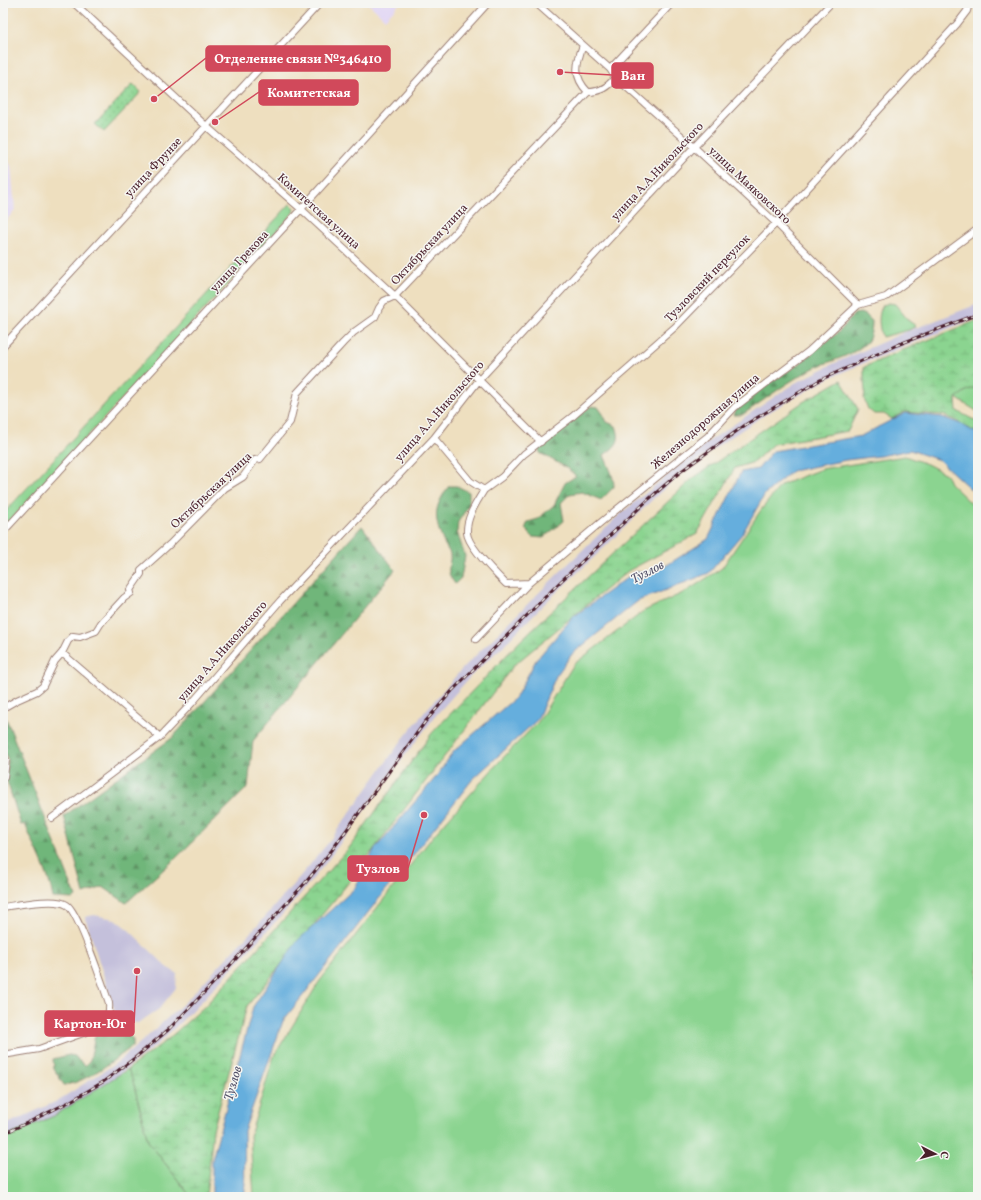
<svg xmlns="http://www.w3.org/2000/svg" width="981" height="1200" font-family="Vollkorn,serif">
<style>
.built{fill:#e0d4f4}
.industrial{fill:#c4c0db}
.green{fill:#8bd490;stroke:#6a7a5e}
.forest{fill:url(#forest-firs);stroke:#5d6a52}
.wetland{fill:url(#wetland-marsh);stroke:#6a7a5e}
.park{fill:url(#park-dots);stroke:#6a7a5e}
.water{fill:#65aedd;stroke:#586684}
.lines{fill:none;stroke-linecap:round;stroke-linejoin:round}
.minor-casing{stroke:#9c7f75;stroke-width:8}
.minor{stroke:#fff;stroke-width:6}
.rail-casing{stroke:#4a1f2b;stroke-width:3}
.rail{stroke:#f6f6f2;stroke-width:1.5;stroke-dasharray:4.5;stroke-linecap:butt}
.labels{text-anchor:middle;stroke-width:3;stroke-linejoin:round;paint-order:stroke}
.street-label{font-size:12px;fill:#4a1f2b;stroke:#f6f6f2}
.water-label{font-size:13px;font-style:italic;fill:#535169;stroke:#f6f6f2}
.leader{fill:none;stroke:#d1495b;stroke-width:1.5}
.callout-dot{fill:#d1495b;stroke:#f6f6f2;stroke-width:1.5}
.callout{fill:#d1495b;stroke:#d1495b;stroke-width:1.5}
.callout-label{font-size:13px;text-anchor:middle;font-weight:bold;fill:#fff}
</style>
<defs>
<pattern id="forest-firs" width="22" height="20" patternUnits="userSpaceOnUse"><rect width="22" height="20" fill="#70b67a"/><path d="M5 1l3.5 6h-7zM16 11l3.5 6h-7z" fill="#5e9364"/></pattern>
<pattern id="wetland-marsh" width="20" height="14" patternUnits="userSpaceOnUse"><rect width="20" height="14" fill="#8bd490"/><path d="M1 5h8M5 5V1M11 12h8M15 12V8" fill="none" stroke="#79b67c"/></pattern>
<pattern id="park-dots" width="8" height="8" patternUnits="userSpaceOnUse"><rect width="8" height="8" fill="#8bd490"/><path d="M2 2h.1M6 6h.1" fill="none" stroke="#79b67c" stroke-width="1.8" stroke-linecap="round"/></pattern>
</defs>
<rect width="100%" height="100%" fill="#f6f6f2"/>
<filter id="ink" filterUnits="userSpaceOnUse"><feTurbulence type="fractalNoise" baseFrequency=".025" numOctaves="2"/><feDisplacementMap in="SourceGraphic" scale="8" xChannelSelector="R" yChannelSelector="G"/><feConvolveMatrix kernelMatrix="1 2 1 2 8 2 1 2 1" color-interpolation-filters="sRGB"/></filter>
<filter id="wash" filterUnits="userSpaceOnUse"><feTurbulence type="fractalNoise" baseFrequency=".012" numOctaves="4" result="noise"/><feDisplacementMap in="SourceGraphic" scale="16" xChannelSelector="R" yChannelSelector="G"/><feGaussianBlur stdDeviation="0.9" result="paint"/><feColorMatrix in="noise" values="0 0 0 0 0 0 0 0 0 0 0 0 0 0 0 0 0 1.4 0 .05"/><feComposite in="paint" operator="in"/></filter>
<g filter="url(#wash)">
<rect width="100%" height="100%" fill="#eedfbf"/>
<path class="built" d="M 368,3 L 400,3 L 385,19 Z
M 3,151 L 11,166 L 15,210 L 3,224 Z"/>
<path class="industrial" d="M 978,304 L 978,317 L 898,349 L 831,377 L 766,414 L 722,443 L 685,470 L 656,496 L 606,546 L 542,606 L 504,645 L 472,675 L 437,714 L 393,771 L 325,864 L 292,904 L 201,1002 L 159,1043 L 113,1079 L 54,1116 L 3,1138 L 3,1126 L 57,1101 L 98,1075 L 119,1061 L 148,1036 L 186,1001 L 265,917 L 308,867 L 328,843 L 402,740 L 427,709 L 462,669 L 565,567 L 619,515 L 652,488 L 702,446 L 795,383 L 835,363 L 903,333 Z
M 94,915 L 115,919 L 130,931 L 167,967 L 177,974 L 176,988 L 159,1009 L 138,1023 L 125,1021 L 116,1015 L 85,917 Z"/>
<path class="green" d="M 290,204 L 294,208 L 293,213 L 3,528 L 3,514 Z
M 889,303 L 895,304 L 909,321 L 916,326 L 909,330 L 882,337 C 879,327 877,315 883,305 Z
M 978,386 L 978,412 L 956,398 L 966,391 Z
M 905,456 L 927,464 L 946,474 L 950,483 L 978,510 L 978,1197 L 254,1197 L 250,1136 L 274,1056 L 319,982 L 434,835 L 499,762 L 538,722 L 574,664 L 644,611 L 687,591 L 722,568 L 761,510 L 781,485 L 821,469 Z
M 128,1069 L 133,1081 L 148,1141 L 191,1197 L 3,1197 L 3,1138 L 54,1116 Z"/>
<path class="forest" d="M 860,313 L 866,315 L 872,321 C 872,327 871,337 867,342 C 853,356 832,360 814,368 C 788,381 766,399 742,415 L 734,415 L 736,410 L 758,391 L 800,363 L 841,330 L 854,314 Z
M 591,406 L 598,407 L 603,414 L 607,422 L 616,426 C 622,442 616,446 604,455 C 608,466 614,475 614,487 L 601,500 L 582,492 L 570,494 L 561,503 L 564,521 L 543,538 L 533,537 L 525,529 L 528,522 L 538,519 L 554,505 L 565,483 L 576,476 L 567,468 L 540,453 L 538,448 Z
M 449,486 L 457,486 L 469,492 L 469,505 L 458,522 L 457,532 L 465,556 L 461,578 L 455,584 C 453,581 450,577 449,573 C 448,567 451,560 450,554 C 448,549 445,546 443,541 C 433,516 434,507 449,486 Z
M 362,526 L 395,570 L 253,741 L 248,787 L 174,860 L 126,903 L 103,887 L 84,894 L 64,816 L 172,738 Z
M 3,718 L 6,718 L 76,897 L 73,899 L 53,898 C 49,872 35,849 25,824 L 21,825 L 6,778 L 8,760 L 3,747 Z
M 114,1028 L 129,1035 L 133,1040 L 133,1046 C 115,1059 86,1083 64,1085 L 54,1069 L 53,1059 L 69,1055 L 75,1056 L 78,1060 L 85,1066 L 90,1060 L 95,1036 L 102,1031 Z"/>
<path class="wetland" d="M 978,320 L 978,386 L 966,391 L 956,398 L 957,411 L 978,422 L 978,434 L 957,421 L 943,415 L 904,412 L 892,419 L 884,414 L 874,414 L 868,409 L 864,399 L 865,391 L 864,381 L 864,367 L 903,350 Z
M 841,380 L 858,409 L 848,431 L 773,444 L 754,462 L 735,468 L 697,534 L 628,571 L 514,665 L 345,887 L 247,1006 L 213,1130 L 206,1197 L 191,1197 L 148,1141 L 133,1081 L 128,1069 L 168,1039 L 205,1006 L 349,848 L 432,733 L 523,638 L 692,479 L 803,402 Z"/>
<path class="park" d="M 133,84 L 141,92 L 104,132 L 95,124 Z"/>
<path class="water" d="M 905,413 L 942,417 L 961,424 L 978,434 L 978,496 L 939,460 L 910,450 L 880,456 L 846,460 L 792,471 L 765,494 L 742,534 L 709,573 L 638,601 L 572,654 L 556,676 L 537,720 L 472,780 L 283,1021 L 244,1131 L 245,1197 L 212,1197 L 212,1160 L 253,1007 L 297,941 L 355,888 L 374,850 L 436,777 L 454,751 L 516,697 L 536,660 L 573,617 L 635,572 L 656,572 L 708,539 L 741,472 L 758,469 L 773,451 L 861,436 Z"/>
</g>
<g filter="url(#ink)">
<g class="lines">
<defs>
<path id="minor" d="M 74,3 L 206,126 L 301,209 L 395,296 L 541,442
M 536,3 L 610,69 L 615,77 L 694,147 L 776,223 L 858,305
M 583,45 C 576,64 573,77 588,92 C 599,92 608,88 615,77
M 610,69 L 672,3
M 3,346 L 320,3
M 434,438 L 470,481 L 484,490 L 502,477 L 524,454 L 572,417 L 675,327 L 776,223 L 957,24 L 967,11 L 969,3
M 484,490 C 477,502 466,517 467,533 C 468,546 496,574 506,584 L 529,583
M 3,532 L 301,209 L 488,3
M 476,639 L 529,583 L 600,523 L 708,436 L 735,407 L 809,351 L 858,305 L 886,297 L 978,229
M 62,653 L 160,737
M 3,708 L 17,700 L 37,691 L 43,686 L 55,661 L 62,653 L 68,641 L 73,636 L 80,637 L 96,631 L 101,623 L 124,598 L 131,593 L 130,590 L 141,574 L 141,570 L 170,544 L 225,488 L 243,477 L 255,460 L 260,459 L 290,422 L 297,393 L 343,343 L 354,332 L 375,317 L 379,308 L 384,301 L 395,296 L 588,92
M 3,754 L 6,760 L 4,777
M 52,818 L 160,737 L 192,703 L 280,601 L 434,438 L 479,380 L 694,147 L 831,3
M 3,907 C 17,905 56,897 67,905 C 79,913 103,986 109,1003 C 110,1015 107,1021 97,1028 L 39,1049 L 3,1055"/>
</defs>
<use href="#minor" class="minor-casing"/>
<use href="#minor" class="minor"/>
<defs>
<path id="rail" d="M 3,1134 L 31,1121 L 69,1102 L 103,1082 L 136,1057 L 168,1030 L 224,972 L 306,882 L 332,850 L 425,722 L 452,691 L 561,581 L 649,499 L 680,472 L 748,423 L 820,380 L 897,345 L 978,314"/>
</defs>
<use href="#rail" class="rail-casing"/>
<use href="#rail" class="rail"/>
</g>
</g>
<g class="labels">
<g class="street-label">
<text transform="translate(153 167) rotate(-47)" y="4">улица Фрунзе</text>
<text transform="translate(657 171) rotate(-47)" y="4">улица А.А.Никольского</text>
<text transform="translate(750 185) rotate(43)" y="4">улица Маяковского</text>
<text transform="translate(319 211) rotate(42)" y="4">Комитетская улица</text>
<text transform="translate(429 244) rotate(-47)" y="4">Октябрьская улица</text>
<text transform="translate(239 261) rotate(-47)" y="4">улица Грекова</text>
<text transform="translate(707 278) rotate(-46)" y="4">Тузловский переулок</text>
<text transform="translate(439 411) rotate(-49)" y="4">улица А.А.Никольского</text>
<text transform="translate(705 421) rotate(-41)" y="4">Железнодорожная улица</text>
<text transform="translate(211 490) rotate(-43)" y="4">Октябрьская улица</text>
<text transform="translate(222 651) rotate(-49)" y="4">улица А.А.Никольского</text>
</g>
<g class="water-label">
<text transform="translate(647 571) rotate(-27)" y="5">Тузлов</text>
<text transform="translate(232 1083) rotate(-74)" y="5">Тузлов</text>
</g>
</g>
<path class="leader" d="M154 99L206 58M560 72L612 75M215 122L259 92M424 815L408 868M137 971L134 1023"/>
<g class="callout-dot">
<circle cx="154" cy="99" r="4"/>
<circle cx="560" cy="72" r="4"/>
<circle cx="215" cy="122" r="4"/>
<circle cx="424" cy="815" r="4"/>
<circle cx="137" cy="971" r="4"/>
</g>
<g class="callout">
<rect x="206" y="46" width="184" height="25" rx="4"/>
<rect x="612" y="63" width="41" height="25" rx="4"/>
<rect x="259" y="80" width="99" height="25" rx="4"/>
<rect x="348" y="856" width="60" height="25" rx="4"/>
<rect x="45" y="1011" width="89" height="25" rx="4"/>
</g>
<g class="callout-label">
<text x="298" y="63">Отделение связи №346410</text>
<text x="633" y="80">Ван</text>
<text x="309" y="97">Комитетская</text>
<text x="378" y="873">Тузлов</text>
<text x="90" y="1028">Картон-Юг</text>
</g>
<rect width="981" height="1200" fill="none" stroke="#f6f6f2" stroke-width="16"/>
<g transform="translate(935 1154) rotate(96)" stroke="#f6f6f2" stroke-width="3" paint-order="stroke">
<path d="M0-3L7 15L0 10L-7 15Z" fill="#4a1f2b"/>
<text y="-6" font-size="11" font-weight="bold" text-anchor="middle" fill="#4a1f2b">С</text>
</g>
</svg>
